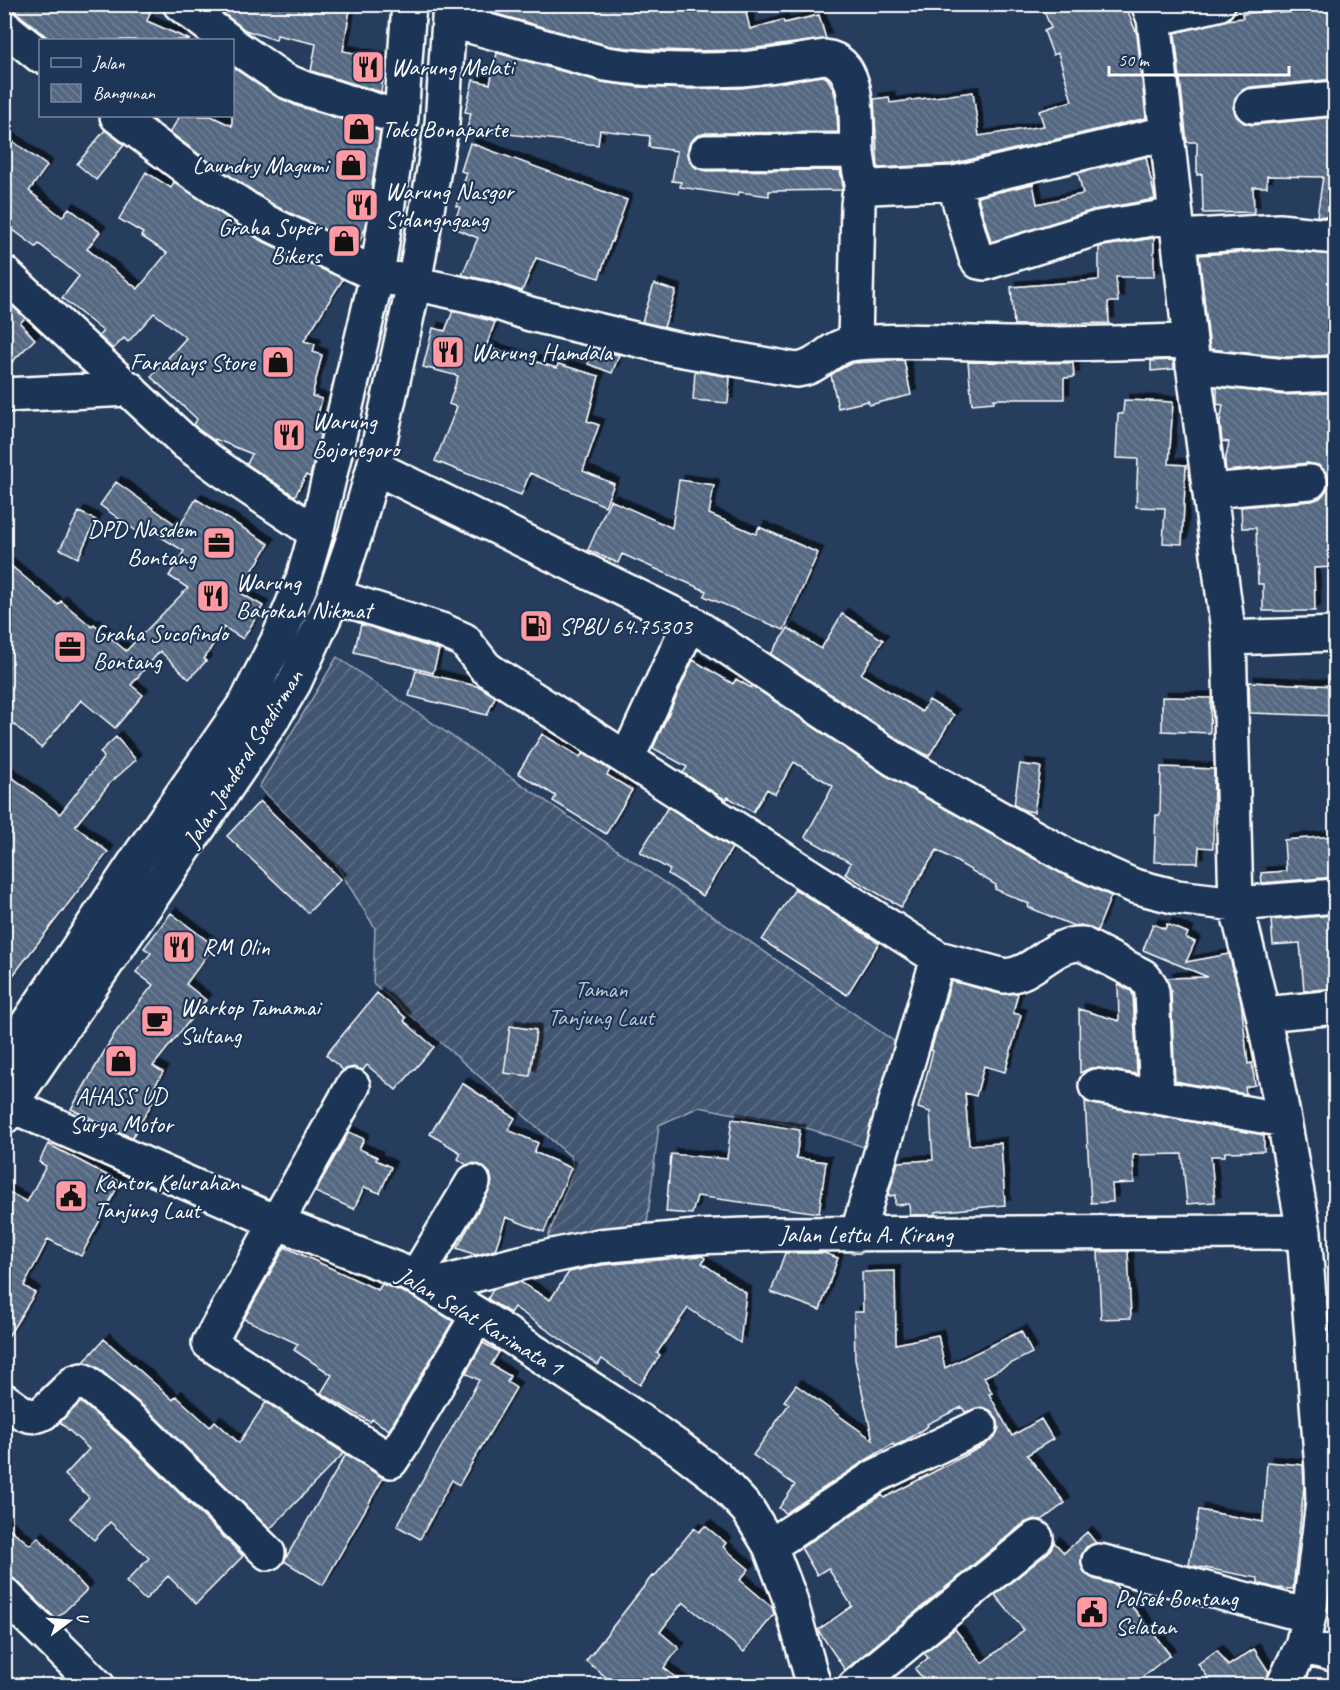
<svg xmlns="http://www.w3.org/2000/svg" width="1340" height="1690" font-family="Caveat,sans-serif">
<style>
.garden{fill:url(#garden-furrows);stroke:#a0aab8;stroke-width:1.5}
.building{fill:url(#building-back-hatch);stroke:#fff;stroke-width:1.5;filter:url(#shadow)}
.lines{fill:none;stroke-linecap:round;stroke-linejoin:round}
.minor-casing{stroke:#fff;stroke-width:38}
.minor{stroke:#1d3557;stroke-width:33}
.labels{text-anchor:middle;stroke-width:4.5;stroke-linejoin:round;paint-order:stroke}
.poi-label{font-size:24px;fill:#fff;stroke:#1d3557;text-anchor:start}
.street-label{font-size:24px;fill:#fff;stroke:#1d3557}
.park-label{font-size:24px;fill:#bdc4ce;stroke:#1d3557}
</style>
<defs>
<pattern id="garden-furrows" width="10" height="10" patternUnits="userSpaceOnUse" patternTransform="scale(1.5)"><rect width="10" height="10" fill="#425672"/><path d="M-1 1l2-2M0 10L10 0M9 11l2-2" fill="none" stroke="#5e6f87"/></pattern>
<pattern id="building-back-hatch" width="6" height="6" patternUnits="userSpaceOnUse" patternTransform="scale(1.5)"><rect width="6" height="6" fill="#556781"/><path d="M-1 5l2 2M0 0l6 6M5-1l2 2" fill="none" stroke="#6e7e94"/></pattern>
<filter id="shadow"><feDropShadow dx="5.5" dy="-5.5" stdDeviation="0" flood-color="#0009"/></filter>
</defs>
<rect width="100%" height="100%" fill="#263d5e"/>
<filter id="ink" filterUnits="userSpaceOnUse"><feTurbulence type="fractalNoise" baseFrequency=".0167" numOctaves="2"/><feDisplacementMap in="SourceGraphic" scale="12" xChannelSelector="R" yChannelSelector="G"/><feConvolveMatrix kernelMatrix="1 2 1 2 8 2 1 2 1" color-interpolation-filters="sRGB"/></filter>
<g filter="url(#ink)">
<path class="garden" d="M 337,657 L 904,1048 L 867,1148 L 810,1129 L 699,1107 L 659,1125 L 646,1232 L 546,1242 L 573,1171 L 571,1157 L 373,983 L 375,928 L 335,863 L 259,787 Z"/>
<path class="building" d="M 6,4 L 153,4 L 147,21 L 190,40 L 51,40 Z
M 212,4 L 351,4 L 343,51 L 386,59 L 381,92 L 311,71 L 316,44 L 277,35 L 276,40 L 245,30 Z
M 475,4 L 744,4 L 750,29 L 783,20 L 784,23 L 819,15 L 826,39 L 740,50 L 690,51 L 641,49 L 610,46 L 475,8 Z
M 1041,4 L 1125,4 L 1137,35 L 1146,118 L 951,164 L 878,168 L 874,99 L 889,97 L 890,103 L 973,92 L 979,136 L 1044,126 L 1039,111 L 1072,101 L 1058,53 L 1053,55 L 1044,31 L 1051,28 Z
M 1279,10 L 1279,13 L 1335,10 L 1335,79 L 1250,87 L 1242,90 L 1235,98 L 1233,108 L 1236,116 L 1244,123 L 1253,125 L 1335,117 L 1335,218 L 1317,216 L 1323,177 L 1267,176 L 1267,187 L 1253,187 L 1254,212 L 1203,213 L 1202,174 L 1197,175 L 1197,142 L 1187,142 L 1175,33 L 1227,20 L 1243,18 L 1242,14 Z
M 497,53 L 601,82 L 638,87 L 690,89 L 742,88 L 823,76 L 827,78 L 833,88 L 836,99 L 838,132 L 706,133 L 697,136 L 690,142 L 687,153 L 690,162 L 696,168 L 706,171 L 840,170 L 843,186 L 842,190 L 769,191 L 769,196 L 739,192 L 738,196 L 680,187 L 681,182 L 672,181 L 677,151 L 649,147 L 650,136 L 600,130 L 598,145 L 467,129 L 471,113 L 465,112 L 473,80 L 490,84 Z
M 232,67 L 277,97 L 297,106 L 380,131 L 366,226 L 358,245 L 277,207 L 204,158 L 170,132 L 180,116 L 211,116 L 232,126 Z
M 105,130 L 124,145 L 96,180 L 77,164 Z
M 4,135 L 47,166 L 29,191 L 62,217 L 69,208 L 100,232 L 87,249 L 138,289 L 167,253 L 141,236 L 143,233 L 119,219 L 146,172 L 171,188 L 174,182 L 260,240 L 343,279 L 304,341 L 315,344 L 313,352 L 322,355 L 312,396 L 322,399 L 315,426 L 322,427 L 310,477 L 306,475 L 295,496 L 247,464 L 252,454 L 215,439 L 215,441 L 198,429 L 194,425 L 197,419 L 151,377 L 186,338 L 154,313 L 128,342 L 124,338 L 113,349 L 99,336 L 103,331 L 62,298 L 79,276 L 39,244 L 36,247 L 4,223 Z
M 470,143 L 627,200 L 612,242 L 611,242 L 599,278 L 536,258 L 522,291 L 492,281 L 462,275 L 478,238 L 452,227 L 460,207 L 456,206 L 467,173 L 461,171 Z
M 1146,157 L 1155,199 L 1093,210 L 991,242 L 978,197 L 1033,184 L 1037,204 L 1046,202 L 1083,194 L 1078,173 Z
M 1154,238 L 1154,277 L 1116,277 L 1118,302 L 1108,302 L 1109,323 L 1014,325 L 1011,287 L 1099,280 L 1099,247 Z
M 1279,250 L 1335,255 L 1335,355 L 1286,357 L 1210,349 L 1199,255 Z
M 654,284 L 676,291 L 664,327 L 642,322 Z
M 11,305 L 25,318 L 20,323 L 35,339 L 4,370 L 4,307 L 6,309 Z
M 453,311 L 495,322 L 486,347 L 557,368 L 558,364 L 599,376 L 587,421 L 599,425 L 583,471 L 614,484 L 605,506 L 530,473 L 521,495 L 435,461 L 457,407 L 449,404 L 458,376 L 423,367 L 433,328 L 445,331 Z
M 593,348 L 619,355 L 612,373 L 588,364 Z
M 904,360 L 911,395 L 869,405 L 868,401 L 838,408 L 831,375 L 837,371 L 852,363 Z
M 1173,360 L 1174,369 L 1151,371 L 1151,361 Z
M 968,362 L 1073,363 L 1074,377 L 1064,378 L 1064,399 L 994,399 L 994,402 L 972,404 Z
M 695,371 L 730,377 L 728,403 L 693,400 Z
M 1217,387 L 1283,395 L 1335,393 L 1335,567 L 1314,568 L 1315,611 L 1263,611 L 1263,584 L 1258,584 L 1256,528 L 1242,528 L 1241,507 L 1312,501 L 1320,498 L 1327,489 L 1329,481 L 1326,472 L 1318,465 L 1308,463 L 1226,471 L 1225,462 L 1229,442 L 1222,441 L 1220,422 L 1223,405 L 1217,404 Z
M 1124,400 L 1173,402 L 1169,464 L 1186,465 L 1182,544 L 1163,543 L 1165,508 L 1136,507 L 1138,459 L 1116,458 L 1118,414 L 1123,414 Z
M 679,480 L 714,485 L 709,514 L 756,534 L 759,527 L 818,553 L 784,630 L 704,596 L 706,591 L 622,554 L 618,563 L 588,550 L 610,500 L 672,528 Z
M 116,482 L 179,527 L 196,499 L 269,544 L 239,592 L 263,606 L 243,639 L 224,627 L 204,659 L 206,661 L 189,679 L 160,651 L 131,685 L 143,695 L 115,728 L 81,700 L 41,748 L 4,716 L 4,560 L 58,605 L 61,601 L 92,627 L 94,624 L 126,651 L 188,588 L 169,576 L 184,551 L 143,526 L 139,533 L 100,505 Z
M 79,512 L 96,520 L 78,558 L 60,549 Z
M 842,614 L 883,640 L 861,674 L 922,712 L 929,700 L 954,715 L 929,756 L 904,743 L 771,654 L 788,628 L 821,649 Z
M 361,624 L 439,650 L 433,673 L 354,652 Z
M 693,660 L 733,684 L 736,679 L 751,688 L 752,686 L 885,775 L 1060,873 L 1111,896 L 1097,931 L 1081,925 L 1074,926 L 1028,907 L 1029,904 L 995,889 L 996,885 L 937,850 L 901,907 L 845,874 L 851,863 L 805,837 L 833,786 L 794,762 L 775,794 L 767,789 L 753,812 L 728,797 L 726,800 L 683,773 L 687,767 L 653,748 Z
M 416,671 L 480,687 L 495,697 L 487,715 L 409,696 Z
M 1249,682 L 1335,686 L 1335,716 L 1250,713 Z
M 1162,697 L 1211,698 L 1210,733 L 1162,731 Z
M 542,734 L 580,757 L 583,753 L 610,770 L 607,775 L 632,790 L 606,834 L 553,801 L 556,796 L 518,773 Z
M 116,737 L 136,760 L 110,783 L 75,826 L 108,852 L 4,987 L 4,771 L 60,814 L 104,757 L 100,752 Z
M 1020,764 L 1041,767 L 1034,812 L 1024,810 L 1014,805 Z
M 1161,767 L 1214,769 L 1213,848 L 1199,847 L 1198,863 L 1154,862 L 1156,815 L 1160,815 Z
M 260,801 L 341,879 L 308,913 L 227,836 Z
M 668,807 L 732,848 L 703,896 L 668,874 L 670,870 L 640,852 Z
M 1335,836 L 1335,877 L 1262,883 L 1261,873 L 1286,871 L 1284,840 Z
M 795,889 L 879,943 L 847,995 L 762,940 Z
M 171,913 L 214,946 L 186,984 L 206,1000 L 153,1066 L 163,1072 L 148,1098 L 153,1101 L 132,1138 L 71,1109 L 115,1033 L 153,985 L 136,972 L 151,953 L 144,948 Z
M 1335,915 L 1335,988 L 1304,991 L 1300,943 L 1273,945 L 1271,920 Z
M 1153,924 L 1165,929 L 1167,924 L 1188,933 L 1186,938 L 1195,942 L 1186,962 L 1229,954 L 1241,1001 L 1248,1064 L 1252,1063 L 1255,1085 L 1245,1087 L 1246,1094 L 1175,1081 L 1171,991 L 1167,978 L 1208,977 L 1143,950 Z
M 951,981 L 1000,994 L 1018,993 L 1013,1013 L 1021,1015 L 1005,1072 L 984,1066 L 976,1096 L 965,1093 L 969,1145 L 1001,1143 L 1005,1205 L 935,1212 L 935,1215 L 910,1215 L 909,1204 L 895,1205 L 895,1195 L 889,1196 L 889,1193 L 898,1162 L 933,1160 L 930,1112 L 918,1108 L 933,1051 L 931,1050 Z
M 1118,984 L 1131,991 L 1133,995 L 1137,1074 L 1099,1068 L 1090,1068 L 1080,1073 L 1079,1009 L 1119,1021 Z
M 377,993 L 406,1018 L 404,1021 L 434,1047 L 396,1090 L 367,1065 L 363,1070 L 353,1067 L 343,1070 L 326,1055 Z
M 510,1026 L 536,1030 L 530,1076 L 504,1073 Z
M 462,1083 L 515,1118 L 508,1130 L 538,1143 L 534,1152 L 571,1168 L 544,1232 L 506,1217 L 495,1250 L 476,1255 L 457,1248 L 489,1191 L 492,1182 L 490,1173 L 482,1166 L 474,1163 L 467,1165 L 458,1159 L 461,1153 L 430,1134 Z
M 1085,1101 L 1093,1104 L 1264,1135 L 1264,1151 L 1225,1152 L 1225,1156 L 1211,1156 L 1215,1202 L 1187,1204 L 1182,1154 L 1133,1155 L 1134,1183 L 1112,1184 L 1113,1202 L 1091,1203 Z
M 732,1119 L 800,1130 L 796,1158 L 826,1162 L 819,1213 L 697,1196 L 692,1214 L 666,1212 L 671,1154 L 727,1159 Z
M 349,1132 L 364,1139 L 359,1149 L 377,1157 L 376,1160 L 391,1167 L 380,1193 L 364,1187 L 354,1209 L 315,1192 Z
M 48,1144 L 120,1182 L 81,1256 L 48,1239 L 24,1286 L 35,1293 L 4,1343 L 4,1190 L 27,1202 L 46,1166 L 39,1162 Z
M 285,1247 L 378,1290 L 382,1284 L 408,1294 L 453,1321 L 389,1430 L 372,1419 L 370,1422 L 321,1393 L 332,1375 L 294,1350 L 298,1344 L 244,1319 Z
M 1128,1251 L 1131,1318 L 1101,1319 L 1098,1252 Z
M 785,1253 L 824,1253 L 838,1258 L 820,1310 L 771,1292 Z
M 702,1256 L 705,1258 L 702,1263 L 746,1293 L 740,1343 L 688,1308 L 657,1353 L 660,1355 L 640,1385 L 602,1359 L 598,1365 L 514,1307 L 510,1313 L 488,1299 L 493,1289 L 520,1282 L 550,1300 L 569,1272 L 602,1265 Z
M 895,1271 L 896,1344 L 938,1335 L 945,1368 L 1021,1331 L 1032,1353 L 984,1377 L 992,1393 L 989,1394 L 1012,1436 L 1041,1419 L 1053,1439 L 1027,1455 L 1065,1503 L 1042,1520 L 1034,1519 L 1024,1523 L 845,1670 L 818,1630 L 852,1606 L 828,1568 L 817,1575 L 801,1548 L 882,1495 L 884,1498 L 983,1446 L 995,1437 L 999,1428 L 997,1418 L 990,1410 L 981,1407 L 965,1412 L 962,1407 L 927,1424 L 928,1426 L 903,1442 L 894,1446 L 893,1444 L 866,1460 L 786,1513 L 779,1508 L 795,1485 L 753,1455 L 789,1404 L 784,1401 L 796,1385 L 873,1440 L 855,1360 L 854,1312 L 863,1312 L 862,1272 Z
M 104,1339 L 173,1400 L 176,1396 L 210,1427 L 215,1421 L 239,1443 L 266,1402 L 344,1453 L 270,1529 L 150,1412 L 98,1368 L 84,1362 Z
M 483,1343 L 499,1352 L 491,1365 L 510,1376 L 507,1382 L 516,1388 L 459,1485 L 452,1480 L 420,1539 L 397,1526 L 479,1380 L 466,1373 Z
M 81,1402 L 125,1440 L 243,1556 L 196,1604 L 168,1576 L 145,1600 L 126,1582 L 149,1558 L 110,1522 L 94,1540 L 70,1518 L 89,1497 L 65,1475 L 89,1449 L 60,1422 Z
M 346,1454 L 383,1478 L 323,1585 L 284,1561 Z
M 1267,1462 L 1303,1465 L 1304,1486 L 1293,1589 L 1275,1588 L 1258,1583 L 1258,1578 L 1189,1565 L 1199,1510 L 1263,1522 Z
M 4,1524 L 30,1545 L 38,1537 L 87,1590 L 56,1619 L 17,1581 L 4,1576 Z
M 705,1526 L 726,1543 L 723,1547 L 749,1569 L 740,1580 L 772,1607 L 774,1614 L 744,1652 L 683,1602 L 660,1632 L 679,1648 L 664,1668 L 686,1686 L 617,1686 L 586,1661 L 652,1576 L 654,1577 L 694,1528 L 699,1532 Z
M 1087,1532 L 1096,1543 L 1086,1547 L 1081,1556 L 1081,1565 L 1085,1574 L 1094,1579 L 1115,1585 L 1170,1655 L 1131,1686 L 929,1686 L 915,1669 L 928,1658 L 924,1653 L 955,1629 L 982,1663 L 1024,1630 L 995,1595 L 1048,1553 L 1054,1542 L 1064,1553 Z
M 1254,1649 L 1269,1672 L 1266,1678 L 1255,1686 L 1200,1686 L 1209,1679 L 1198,1664 L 1217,1650 L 1228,1666 Z"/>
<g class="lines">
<defs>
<path id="minor" d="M 180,4 L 228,40
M 1148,4 L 1154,19 L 1190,341 L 1229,638 L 1236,904 L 1263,1014 L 1284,1120 L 1304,1232 L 1322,1468 L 1323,1502 L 1309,1616 L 1302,1646 L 1283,1686
M 1154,19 L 1218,4
M 449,20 L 606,64 C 650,71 696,71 741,69 C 769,67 797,61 825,57 C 863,62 855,125 857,152 C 858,164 861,177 863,189
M 4,27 L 40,56
M 232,44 L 284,80 L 303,88 L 401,118
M 1252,106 L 1336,98
M 117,116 L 193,173 L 268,223 L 377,275 L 486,299 L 530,314 L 672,348 L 796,370 C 823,367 828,345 857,343 C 907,339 957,343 1007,344 C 1068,345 1129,342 1190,341
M 706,152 L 857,151
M 954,183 L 1166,133
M 1179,237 L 1279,231 L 1336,237
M 4,273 L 186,443 L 221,469 L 316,533
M 855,343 L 858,205 L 859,196 L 863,189 L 872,187 L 954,183 L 976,258 L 979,262 L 985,263 L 1098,228 L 1176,215
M 1193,366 L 1285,376 L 1336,374
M 4,395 L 130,389
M 374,467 L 690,622 L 894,759 L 1069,857 L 1134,886 L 1177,897 L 1236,904 L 1336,896
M 1210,491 L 1310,482
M 334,596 L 441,630 L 464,640 L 485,667 L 493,673 L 938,958 L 857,1235
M 1229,638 L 1336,634
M 627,759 L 690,622
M 938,958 L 1005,976 C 1035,975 1052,942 1082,944 L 1143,976 L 1150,985 L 1152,992 L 1157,1097
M 1263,1014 L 1336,1007
M 4,1059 L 138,858 L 247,701 L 277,642 L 302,582 L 316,533 L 377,275 L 401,118 L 409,4
M 353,1086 L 209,1343 L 391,1461 L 406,1438 L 478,1315
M 1096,1086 L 1284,1120
M 10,1105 L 276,1222 L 416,1277 L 478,1315 L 642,1422 L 683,1451 L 717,1477 L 748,1510 L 770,1546 L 789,1596 L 814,1686
M 4,1117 L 10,1105 L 272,720 L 294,683 L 334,596 L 355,535 L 374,467 L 414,284 L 442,124 L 450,4
M 416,1277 L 473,1182
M 432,1286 L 516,1264 L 599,1246 L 696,1237 L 774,1234 L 1304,1232
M 4,1400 C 17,1409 28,1421 43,1413 L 75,1382 L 82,1380 L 86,1382 L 138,1426 L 268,1553
M 770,1546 L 876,1476 L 980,1426
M 1099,1561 L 1309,1616
M 4,1594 L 98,1686
M 1302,1646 L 1336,1655
M 855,1686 L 1036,1538"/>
</defs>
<use href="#minor" class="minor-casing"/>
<use href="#minor" class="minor"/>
</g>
</g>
<defs>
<symbol id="restaurant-square" viewBox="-11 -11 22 22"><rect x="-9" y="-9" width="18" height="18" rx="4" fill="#ff9aa2" stroke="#1d3557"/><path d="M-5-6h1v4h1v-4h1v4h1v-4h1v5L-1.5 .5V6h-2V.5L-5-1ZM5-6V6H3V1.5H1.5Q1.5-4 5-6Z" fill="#111"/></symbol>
<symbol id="shop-square" viewBox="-11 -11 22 22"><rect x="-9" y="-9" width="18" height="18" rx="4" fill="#ff9aa2" stroke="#1d3557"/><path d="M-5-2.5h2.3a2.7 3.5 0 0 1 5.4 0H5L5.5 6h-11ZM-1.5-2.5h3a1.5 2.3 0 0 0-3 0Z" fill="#111"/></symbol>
<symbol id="office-square" viewBox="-11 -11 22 22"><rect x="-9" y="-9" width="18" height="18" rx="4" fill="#ff9aa2" stroke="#1d3557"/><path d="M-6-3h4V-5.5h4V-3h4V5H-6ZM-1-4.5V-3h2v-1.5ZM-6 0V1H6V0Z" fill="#111"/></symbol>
<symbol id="fuel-square" viewBox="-11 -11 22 22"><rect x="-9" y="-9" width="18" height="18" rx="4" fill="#ff9aa2" stroke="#1d3557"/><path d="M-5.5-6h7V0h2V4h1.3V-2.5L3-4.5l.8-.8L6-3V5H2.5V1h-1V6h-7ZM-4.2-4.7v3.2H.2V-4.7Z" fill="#111"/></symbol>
<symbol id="cafe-square" viewBox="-11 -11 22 22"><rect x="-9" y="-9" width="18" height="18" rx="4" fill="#ff9aa2" stroke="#1d3557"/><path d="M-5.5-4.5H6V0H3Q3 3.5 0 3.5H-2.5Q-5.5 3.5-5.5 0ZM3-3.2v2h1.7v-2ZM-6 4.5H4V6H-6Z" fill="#111"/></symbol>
<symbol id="civic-square" viewBox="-11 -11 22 22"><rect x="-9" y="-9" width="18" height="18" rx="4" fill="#ff9aa2" stroke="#1d3557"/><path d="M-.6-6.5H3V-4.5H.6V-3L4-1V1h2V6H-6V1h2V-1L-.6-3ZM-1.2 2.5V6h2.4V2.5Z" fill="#111"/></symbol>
</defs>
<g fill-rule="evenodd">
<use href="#restaurant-square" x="349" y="48" width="38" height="38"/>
<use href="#shop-square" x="340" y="110" width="38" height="38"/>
<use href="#shop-square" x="332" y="146" width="38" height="38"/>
<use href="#restaurant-square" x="343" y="186" width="38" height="38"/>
<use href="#shop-square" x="325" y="222" width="38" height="38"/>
<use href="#restaurant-square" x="429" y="333" width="38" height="38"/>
<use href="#shop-square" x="259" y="343" width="38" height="38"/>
<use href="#restaurant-square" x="270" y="416" width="38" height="38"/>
<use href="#office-square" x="200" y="524" width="38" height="38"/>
<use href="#restaurant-square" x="194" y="577" width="38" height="38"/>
<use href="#fuel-square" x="517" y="607" width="38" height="38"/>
<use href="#office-square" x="51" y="628" width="38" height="38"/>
<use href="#restaurant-square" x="160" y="928" width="38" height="38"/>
<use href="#cafe-square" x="138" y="1002" width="38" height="38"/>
<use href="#shop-square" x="102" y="1042" width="38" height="38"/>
<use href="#civic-square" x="52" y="1177" width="38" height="38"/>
<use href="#civic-square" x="1073" y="1593" width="38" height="38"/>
</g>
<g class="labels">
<g class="poi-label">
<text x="391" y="75">Warung Melati</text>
<text x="382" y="137">Toko Bonaparte</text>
<text x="328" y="173" text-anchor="end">Laundry Magumi</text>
<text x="385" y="199">Warung Nasgor<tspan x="385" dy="28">Sidangngang</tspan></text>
<text x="321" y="235" text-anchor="end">Graha Super<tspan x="321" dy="28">Bikers</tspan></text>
<text x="471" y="360">Warung Hamdala</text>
<text x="255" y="370" text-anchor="end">Faradays Store</text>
<text x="312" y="429">Warung<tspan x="312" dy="28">Bojonegoro</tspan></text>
<text x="196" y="537" text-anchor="end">DPD Nasdem<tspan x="196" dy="28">Bontang</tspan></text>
<text x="236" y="590">Warung<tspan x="236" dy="28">Barokah Nikmat</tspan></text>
<text x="559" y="634">SPBU 64.75303</text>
<text x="93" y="641">Graha Sucofindo<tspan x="93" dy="28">Bontang</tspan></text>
<text x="202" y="955">RM Olin</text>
<text x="180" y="1015">Warkop Tamamai<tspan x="180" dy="28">Sultang</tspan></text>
<text x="121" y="1104" text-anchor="middle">AHASS UD<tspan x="121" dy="28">Surya Motor</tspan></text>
<text x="94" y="1190">Kantor Kelurahan<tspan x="94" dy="28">Tanjung Laut</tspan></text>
<text x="1115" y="1606">Polsek Bontang<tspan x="1115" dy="28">Selatan</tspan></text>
</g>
<g class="street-label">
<text transform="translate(243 758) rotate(-58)" y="8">Jalan Jenderal Soedirman</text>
<text x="866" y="1242">Jalan Lettu A. Kirang</text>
<text transform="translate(480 1321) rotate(31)" y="8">Jalan Selat Karimata 1</text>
</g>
<g class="park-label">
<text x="601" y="997">Taman<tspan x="601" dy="28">Tanjung Laut</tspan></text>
</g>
</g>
<rect width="1340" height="1690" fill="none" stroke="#1d3557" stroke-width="24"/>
<rect x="12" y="12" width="1316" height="1666" fill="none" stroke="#fff" stroke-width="2" filter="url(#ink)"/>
<rect x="39" y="39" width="195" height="78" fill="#1d3557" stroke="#77869a" stroke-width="1.5"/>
<rect x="51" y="58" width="30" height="9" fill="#1d3557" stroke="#77869a" stroke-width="1.5"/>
<text x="93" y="69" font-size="18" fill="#ffffff">Jalan</text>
<rect x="51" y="84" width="30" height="18" fill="url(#building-back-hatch)" stroke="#77869a" stroke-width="1.5"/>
<text x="93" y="99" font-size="18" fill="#ffffff">Bangunan</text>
<g transform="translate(69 1621) rotate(74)" stroke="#1d3557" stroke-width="4.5" paint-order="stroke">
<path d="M0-4.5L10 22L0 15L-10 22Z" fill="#ffffff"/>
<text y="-9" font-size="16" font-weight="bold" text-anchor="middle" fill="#ffffff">U</text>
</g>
<path d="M1109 66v9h180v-9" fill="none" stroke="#ffffff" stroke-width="3"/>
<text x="1118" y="66" font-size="18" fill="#ffffff" stroke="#1d3557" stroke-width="4.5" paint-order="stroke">50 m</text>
</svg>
